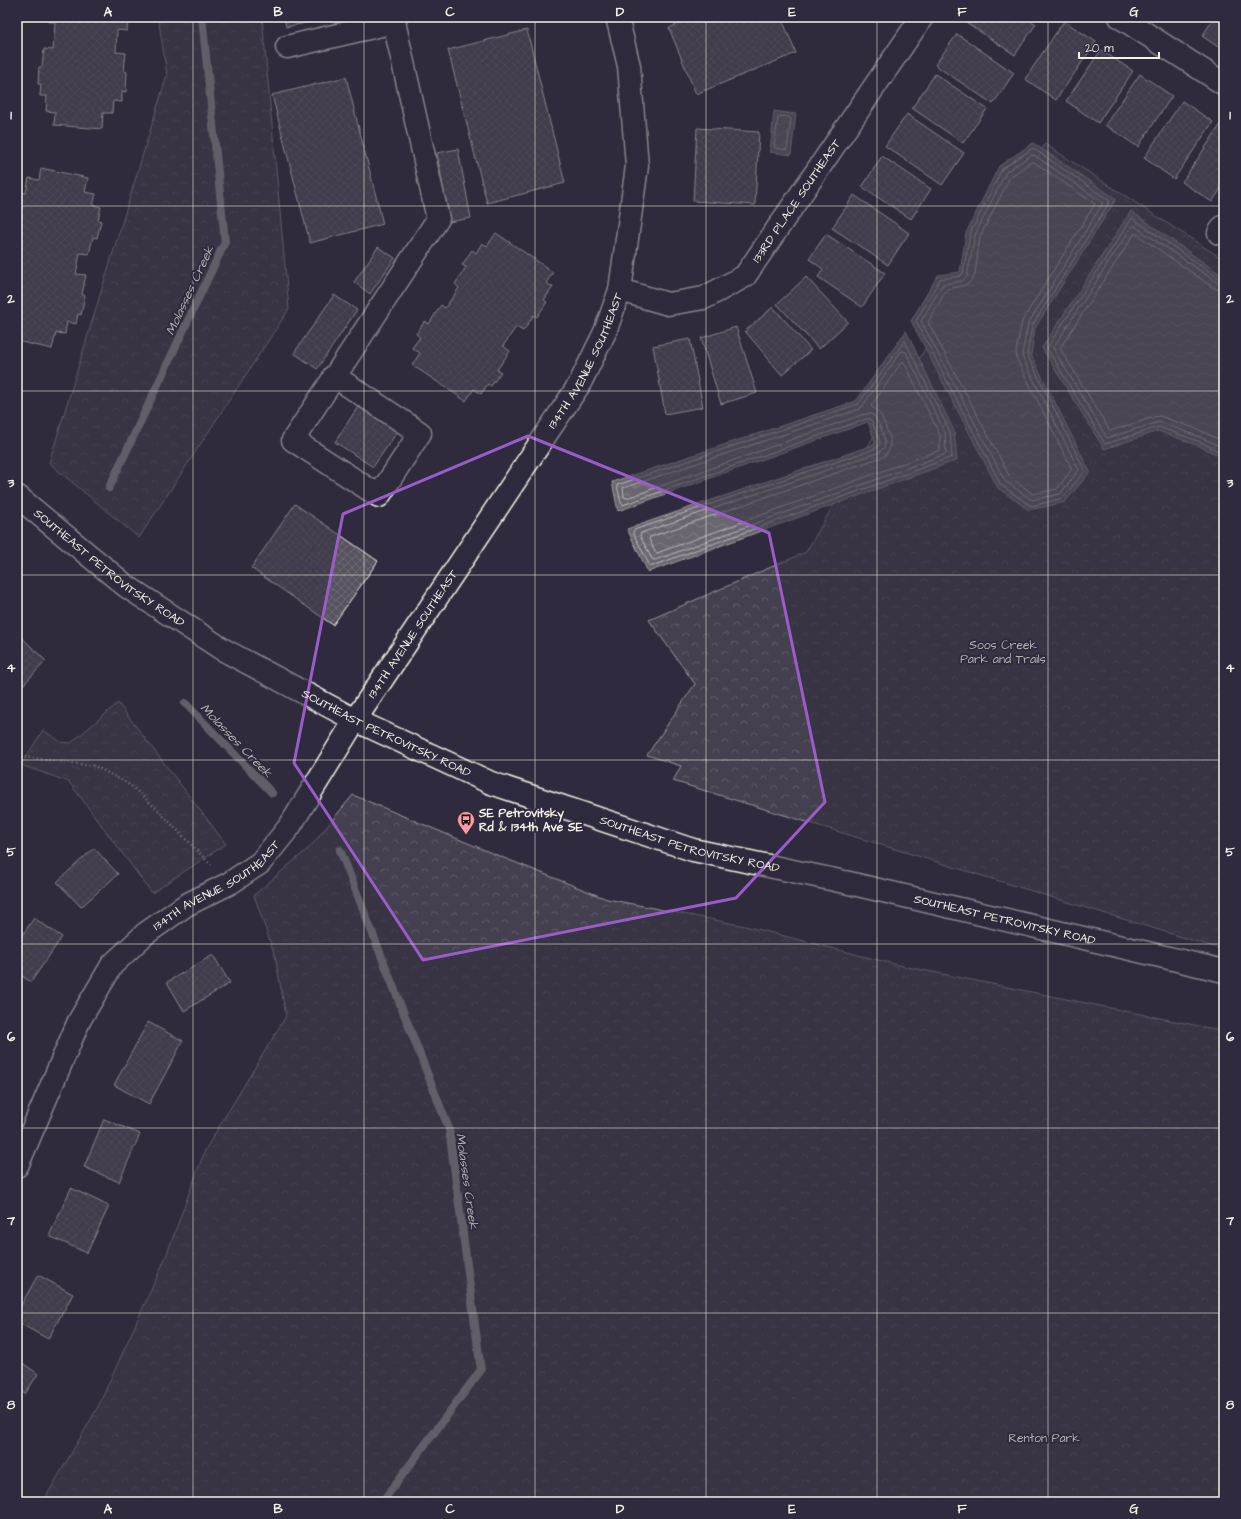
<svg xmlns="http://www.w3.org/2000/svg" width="1241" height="1519" font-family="'Architects Daughter',sans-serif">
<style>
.forest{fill:url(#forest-crowns);stroke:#9c989c}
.water{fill:url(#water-waves);stroke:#a19ea0}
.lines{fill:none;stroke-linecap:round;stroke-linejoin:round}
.shore{stroke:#bdb9b8;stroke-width:1}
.stream{stroke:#a19ea0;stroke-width:8}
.building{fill:url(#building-cross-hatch);stroke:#f4f1e8}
.minor-casing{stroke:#f4f1e8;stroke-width:25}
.major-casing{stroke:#f4f1e8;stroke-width:25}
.path{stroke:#f4f1e8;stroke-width:2.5;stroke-dasharray:1 3;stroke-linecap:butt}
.minor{stroke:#2f2a3d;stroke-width:22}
.major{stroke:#2f2a3d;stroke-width:22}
.marked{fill:none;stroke:#995dc9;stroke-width:3;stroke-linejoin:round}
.grid{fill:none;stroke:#f4f1e8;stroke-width:1;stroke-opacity:0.55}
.labels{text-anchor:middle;stroke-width:4;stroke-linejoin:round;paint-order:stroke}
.street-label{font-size:12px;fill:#f4f1e8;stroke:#2f2a3d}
.park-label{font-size:12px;fill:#b7b3b3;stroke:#2f2a3d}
.poi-label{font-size:12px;font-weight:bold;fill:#f4f1e8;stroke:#2f2a3d;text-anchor:start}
.water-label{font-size:13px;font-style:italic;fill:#b6b2b2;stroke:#2f2a3d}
.neatline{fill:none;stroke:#f4f1e8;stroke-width:1.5}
.grid-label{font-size:13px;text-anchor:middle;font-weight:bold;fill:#f4f1e8}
</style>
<defs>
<pattern id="forest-crowns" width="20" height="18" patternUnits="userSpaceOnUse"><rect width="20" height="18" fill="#454050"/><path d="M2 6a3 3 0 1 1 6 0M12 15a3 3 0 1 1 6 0" fill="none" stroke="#605c69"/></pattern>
<pattern id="water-waves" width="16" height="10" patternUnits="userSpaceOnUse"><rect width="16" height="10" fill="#6a6670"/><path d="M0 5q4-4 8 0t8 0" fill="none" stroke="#807c84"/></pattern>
<pattern id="building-cross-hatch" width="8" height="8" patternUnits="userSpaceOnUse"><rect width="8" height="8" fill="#56525f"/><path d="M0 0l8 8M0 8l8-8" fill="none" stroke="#6f6b76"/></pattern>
</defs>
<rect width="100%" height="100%" fill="#2f2a3d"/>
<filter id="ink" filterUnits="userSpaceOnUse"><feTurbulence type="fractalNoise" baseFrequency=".025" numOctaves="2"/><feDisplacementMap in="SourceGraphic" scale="8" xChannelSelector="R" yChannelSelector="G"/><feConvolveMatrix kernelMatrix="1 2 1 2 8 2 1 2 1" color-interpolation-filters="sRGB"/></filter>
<g filter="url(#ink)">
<path class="forest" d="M 158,17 L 262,17 L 289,309 L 139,538 L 49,463 L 167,75 Z
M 1045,144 L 1224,260 L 1224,950 L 673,781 L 681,766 L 647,755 L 695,684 L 649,620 L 806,552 Z
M 118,703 L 226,844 L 152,893 L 69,782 L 21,765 L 43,730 L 61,742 L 71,743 Z
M 353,795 L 494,854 L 607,899 L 745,926 L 898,965 L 1224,1031 L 1224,1502 L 43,1502 L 98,1407 L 165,1259 L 205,1150 L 286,1016 L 275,956 L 254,895 L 310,847 Z"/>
<path class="water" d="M 774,111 L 796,114 L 791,155 L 770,152 Z
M 1033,143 L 1116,199 L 1035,328 L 1031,355 L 1090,472 L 1065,502 L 1029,510 L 998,488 L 911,321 L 938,275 L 960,272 L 966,233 L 999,166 Z
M 1131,211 L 1224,277 L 1224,458 L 1197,445 L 1158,431 L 1104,449 L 1042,348 Z
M 906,331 L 954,431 L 957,460 L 648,572 L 627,529 L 876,444 L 868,422 L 618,511 L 612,482 L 856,401 Z"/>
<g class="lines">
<path class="shore" d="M 780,116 L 789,117 L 791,119 L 787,148 L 786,150 L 776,148 L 774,147 L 778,118 Z
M 1032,149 L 1034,149 L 1110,201 L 1032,326 L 1027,354 L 1085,471 L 1063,498 L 1031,506 L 1001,485 L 916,321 L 940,279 L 960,276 L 963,273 L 970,234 L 1002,169 Z
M 1032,155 L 1034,155 L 1103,203 L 1028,324 L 1022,354 L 1023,359 L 1079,470 L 1060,494 L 1032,500 L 1005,481 L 921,321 L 943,284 L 962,281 L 967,277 L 975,235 L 1006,172 Z
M 1032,162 L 1034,162 L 1095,204 L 1022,321 L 1016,352 L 1017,360 L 1072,469 L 1057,489 L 1033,494 L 1010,477 L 928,322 L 947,289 C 959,286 970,288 975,274 L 980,237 L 1010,177 Z
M 1224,280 L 1220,279 L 1132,218 L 1047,348 L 1105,444 L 1159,427 L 1198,441 L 1224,454
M 1224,285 L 1218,283 L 1133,225 L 1053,348 L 1107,438 L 1159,422 L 1200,437 L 1224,448
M 1224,291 L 1214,288 L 1135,233 L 1060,348 L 1110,431 L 1154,417 L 1160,416 L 1202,431 L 1224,442
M 905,341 L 950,432 L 952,457 L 652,566 L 650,566 L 633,533 L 634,530 L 877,448 L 880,442 L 872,422 L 870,419 L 866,419 L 623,505 L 621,503 L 617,485 L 858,404 Z
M 902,351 L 906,352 L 945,433 L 946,454 L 655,560 L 652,559 L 640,536 L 641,533 L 880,452 C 883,449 885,447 885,443 C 885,437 877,418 872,414 L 864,414 L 627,498 L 624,497 L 623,488 L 860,409 Z
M 904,362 L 940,435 L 940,450 L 657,553 L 655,552 L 649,539 L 650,537 L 885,456 L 890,448 L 890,438 L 881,415 L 871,406 L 901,363 Z"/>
<path class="stream" d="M 109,488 L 225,242 L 202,17
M 185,703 L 272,793
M 340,850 L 449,1129 L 481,1370 L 382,1502"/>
</g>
<path class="building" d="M 48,17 L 128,17 L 127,31 L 117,30 L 116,52 L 126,53 L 124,71 L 127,72 L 126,92 L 122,91 L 122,102 L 113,101 L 112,113 L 103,113 L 102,129 L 54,125 L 55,112 L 46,111 L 47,96 L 40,96 L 41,84 L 38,84 L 39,67 L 42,67 L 44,49 L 53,50 L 55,22 L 48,22 Z
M 284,17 L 336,17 L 286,27 Z
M 696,17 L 781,17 L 796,53 L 696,94 L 669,28 Z
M 971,17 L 1025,17 L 1036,24 L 1015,55 L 967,23 Z
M 1215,17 L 1224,17 L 1224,51 L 1202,36 Z
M 1064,21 L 1096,42 L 1056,100 L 1025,79 Z
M 527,30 L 565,183 L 487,203 L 448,50 Z
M 957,34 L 1014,73 L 993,104 L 935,65 Z
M 1101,50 L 1133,71 L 1098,123 L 1066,101 Z
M 935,74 L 987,109 L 963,143 L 912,108 Z
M 1140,74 L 1172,96 L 1138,147 L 1105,125 Z
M 346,77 L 383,224 L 310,243 L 272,95 Z
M 1182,101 L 1213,122 L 1174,179 L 1144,158 Z
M 907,114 L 964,153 L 942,185 L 885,146 Z
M 1221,124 L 1224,126 L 1224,184 L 1212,202 L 1182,182 Z
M 697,128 L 759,132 L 755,205 L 693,201 Z
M 458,149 L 471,218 L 449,222 L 437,153 Z
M 882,156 L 931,189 L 911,219 L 862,187 Z
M 41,168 L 88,178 L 85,192 L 96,194 L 93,205 L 101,207 L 98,220 L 101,221 L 97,238 L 93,237 L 89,254 L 80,253 L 76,274 L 86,275 L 82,294 L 85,296 L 81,315 L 78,314 L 76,324 L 67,322 L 65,334 L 56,333 L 52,349 L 17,341 L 17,249 L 19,237 L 17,237 L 17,209 L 21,192 L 26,193 L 29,178 L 39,180 Z
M 854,195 L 909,233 L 888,265 L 832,228 Z
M 496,233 L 553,272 L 546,283 L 553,287 L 544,300 L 547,302 L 537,317 L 534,315 L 523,331 L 516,327 L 503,346 L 510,351 L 497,370 L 501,372 L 491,386 L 488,384 L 481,394 L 474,389 L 466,401 L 412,365 L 420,353 L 412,348 L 420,337 L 416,334 L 425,321 L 429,324 L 441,305 L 445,308 L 459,288 L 455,284 L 466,267 L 462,265 L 472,250 L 476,253 L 482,243 L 487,246 Z
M 826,234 L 885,273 L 862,307 L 818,277 L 823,269 L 809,259 Z
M 378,247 L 395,258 L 370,294 L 354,282 Z
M 806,277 L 848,322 L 819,349 L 777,304 Z
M 334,295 L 357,310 L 317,369 L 294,353 Z
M 773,307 L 811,350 L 782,375 L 745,331 Z
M 736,327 L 757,393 L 721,404 L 701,338 Z
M 690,339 L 703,407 L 665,414 L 653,346 Z
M 359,405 L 398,431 L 373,467 L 335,442 Z
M 295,504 L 378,561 L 333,625 L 251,568 Z
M 17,633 L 46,661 L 23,685 L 17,679 Z
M 94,848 L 118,874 L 81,907 L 57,882 Z
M 34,918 L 62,937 L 31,982 L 17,973 L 17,943 Z
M 213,955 L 230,983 L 184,1011 L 167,982 Z
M 148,1022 L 183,1041 L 149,1104 L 114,1085 Z
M 104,1119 L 140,1134 L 119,1182 L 84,1167 Z
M 71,1188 L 109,1206 L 87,1253 L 49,1236 Z
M 38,1275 L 73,1294 L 48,1339 L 17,1322 L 17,1312 Z
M 17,1359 L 38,1374 L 25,1394 L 17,1389 Z"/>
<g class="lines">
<defs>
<g id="minor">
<path d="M 1120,17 L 1224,84"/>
<path d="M 287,47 L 394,22"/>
<path d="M 1219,233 L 1224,226"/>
<path id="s1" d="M 620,290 L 668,304 L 704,298 L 745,276 L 922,17"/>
<path d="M 334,376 L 420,433 L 379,496 L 293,440 L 438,219 L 394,22 L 396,17"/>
<path id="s2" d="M 17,1166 L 79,1021 L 112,965 L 145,934 L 186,905 L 230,883 L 260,863 L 290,826 L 355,720 L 579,385 L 605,332 L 620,290 L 637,166 L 629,66 L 617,17"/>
</g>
<g id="major">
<path id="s3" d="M 17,496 L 126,586 L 222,649 L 355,720 L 491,783 L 693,850 L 849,883 L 1224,971"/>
</g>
</defs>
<use href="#minor" class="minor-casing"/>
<use href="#major" class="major-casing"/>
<path class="path" d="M 17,756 L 95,766 L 130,785 L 156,808 L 211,865"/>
<use href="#minor" class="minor"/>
<use href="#major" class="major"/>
</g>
</g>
<path d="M0 0H1241V1519H0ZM 528,436 L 769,533 L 825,802 L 736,898 L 423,960 L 294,763 L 343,514 Z" fill="#2f2a3d" fill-opacity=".55" fill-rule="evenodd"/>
<path class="marked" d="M 528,436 L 769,533 L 825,802 L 736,898 L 423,960 L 294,763 L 343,514 Z"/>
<path class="grid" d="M 193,17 L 193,1502M 364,17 L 364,1502M 535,17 L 535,1502M 706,17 L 706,1502M 877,17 L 877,1502M 1048,17 L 1048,1502M 17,206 L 1224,206M 17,391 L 1224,391M 17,575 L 1224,575M 17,760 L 1224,760M 17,944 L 1224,944M 17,1128 L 1224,1128M 17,1313 L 1224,1313"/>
<defs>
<symbol id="bus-pin" viewBox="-11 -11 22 30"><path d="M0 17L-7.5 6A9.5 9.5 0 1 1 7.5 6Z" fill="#ff9aa2" stroke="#2f2a3d"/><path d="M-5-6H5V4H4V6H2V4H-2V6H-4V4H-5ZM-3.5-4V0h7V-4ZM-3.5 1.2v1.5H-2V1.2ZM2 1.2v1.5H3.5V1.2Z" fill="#111"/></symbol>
</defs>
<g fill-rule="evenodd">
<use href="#bus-pin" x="456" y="810" width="20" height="27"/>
</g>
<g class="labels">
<g class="street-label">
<text dy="4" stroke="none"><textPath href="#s1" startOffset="224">133RD PLACE SOUTHEAST</textPath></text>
<text dy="4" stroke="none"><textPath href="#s2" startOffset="1003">134TH AVENUE SOUTHEAST</textPath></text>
<text dy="4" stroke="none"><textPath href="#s3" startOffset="117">SOUTHEAST PETROVITSKY ROAD</textPath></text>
<text dy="4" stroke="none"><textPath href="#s2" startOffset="679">134TH AVENUE SOUTHEAST</textPath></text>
<text dy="4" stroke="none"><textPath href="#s3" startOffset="441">SOUTHEAST PETROVITSKY ROAD</textPath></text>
<text dy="4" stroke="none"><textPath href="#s3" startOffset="765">SOUTHEAST PETROVITSKY ROAD</textPath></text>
<text dy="4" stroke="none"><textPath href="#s2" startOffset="355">134TH AVENUE SOUTHEAST</textPath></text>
<text dy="4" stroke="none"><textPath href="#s3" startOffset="1089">SOUTHEAST PETROVITSKY ROAD</textPath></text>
</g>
<g class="park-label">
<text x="1003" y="649">Soos Creek<tspan x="1003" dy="14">Park and Trails</tspan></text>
<text x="1044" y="1442">Renton Park</text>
</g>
<g class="poi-label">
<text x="479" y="817">SE Petrovitsky<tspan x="479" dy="14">Rd &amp; 134th Ave SE</tspan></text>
</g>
<g class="water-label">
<text transform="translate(189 290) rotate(-65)" y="5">Molasses Creek</text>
<text transform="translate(237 740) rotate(46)" y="5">Molasses Creek</text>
<text transform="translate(468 1181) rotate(82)" y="5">Molasses Creek</text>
</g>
</g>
<rect width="1241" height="1519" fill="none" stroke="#2f2a3d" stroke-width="44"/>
<path d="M1079 52v6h80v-6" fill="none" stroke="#f4f1e8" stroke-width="2"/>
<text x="1085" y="52" font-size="12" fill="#f4f1e8" stroke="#2f2a3d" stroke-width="3" paint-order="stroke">20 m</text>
<rect x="22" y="22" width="1197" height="1475" class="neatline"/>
<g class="grid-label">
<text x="108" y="16">A</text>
<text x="278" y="16">B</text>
<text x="450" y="16">C</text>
<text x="620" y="16">D</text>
<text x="792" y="16">E</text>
<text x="962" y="16">F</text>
<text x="1134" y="16">G</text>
<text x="11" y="119">1</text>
<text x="1230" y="119">1</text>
<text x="11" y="303">2</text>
<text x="1230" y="303">2</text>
<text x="11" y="487">3</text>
<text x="1230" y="487">3</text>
<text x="11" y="672">4</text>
<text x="1230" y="672">4</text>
<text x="11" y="856">5</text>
<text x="1230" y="856">5</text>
<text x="11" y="1041">6</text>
<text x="1230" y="1041">6</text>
<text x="11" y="1225">7</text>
<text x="1230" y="1225">7</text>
<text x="11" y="1409">8</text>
<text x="1230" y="1409">8</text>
<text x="108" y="1513">A</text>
<text x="278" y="1513">B</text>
<text x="450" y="1513">C</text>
<text x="620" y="1513">D</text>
<text x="792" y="1513">E</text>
<text x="962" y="1513">F</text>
<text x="1134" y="1513">G</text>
</g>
</svg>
